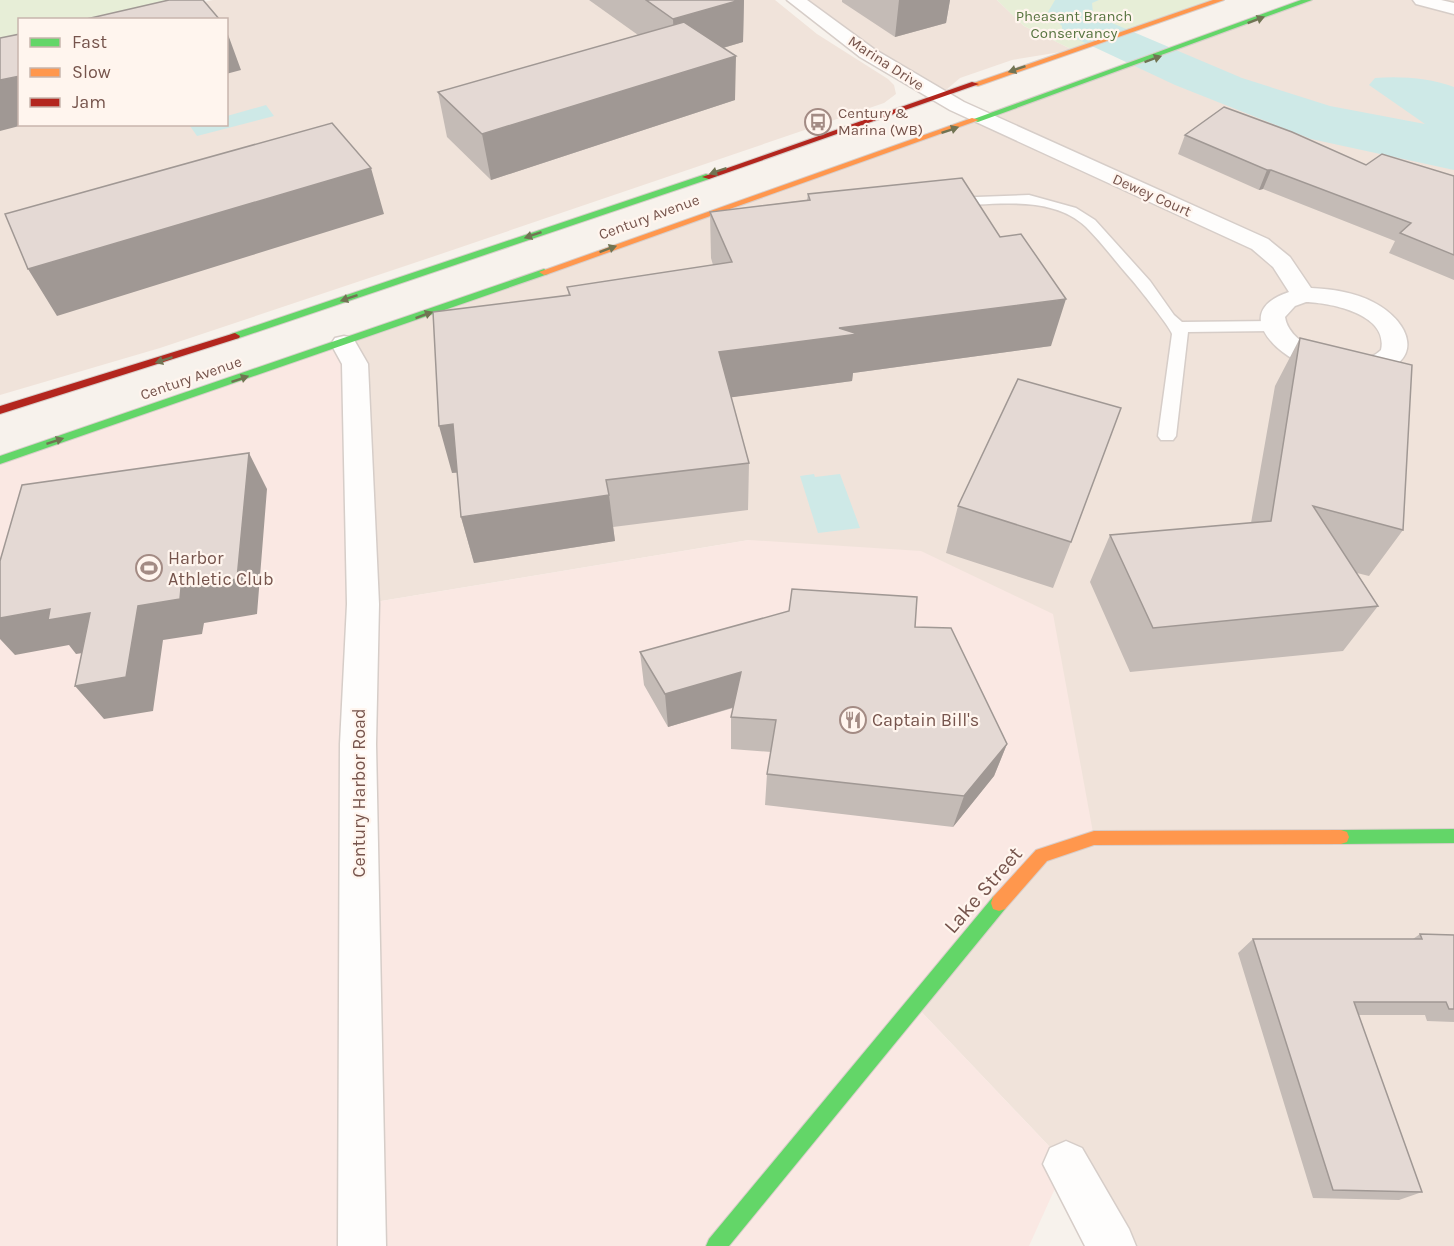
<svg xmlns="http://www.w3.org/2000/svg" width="1454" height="1246" font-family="Karla,sans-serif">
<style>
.residential{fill:#f0e3da}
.commercial{fill:#fae8e3}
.green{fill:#e7eed7}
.water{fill:#cee9e7}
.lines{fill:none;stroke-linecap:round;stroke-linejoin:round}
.lane-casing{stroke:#d6cdc8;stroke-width:3}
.street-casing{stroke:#d6cdc8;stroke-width:3}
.fast-casing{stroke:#d8ceca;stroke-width:2}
.slow-casing{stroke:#d8ceca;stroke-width:2}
.jam-casing{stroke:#d8ceca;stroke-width:2}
.lane{fill:#fefdfc;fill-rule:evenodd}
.street{fill:#fefdfc;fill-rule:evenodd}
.fast{fill:#63d668;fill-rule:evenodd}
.slow{fill:#ff974d;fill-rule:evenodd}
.jam{fill:#b3261e;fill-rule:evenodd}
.wall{fill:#c4bbb6}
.shaded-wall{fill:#a09894}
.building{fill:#e4d9d4;stroke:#a09894;stroke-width:1.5}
.oneway{fill:#717453}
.labels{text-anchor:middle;stroke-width:4.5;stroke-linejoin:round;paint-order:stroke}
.far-park-label{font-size:15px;fill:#587541;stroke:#fff5ee}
.far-street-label{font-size:15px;fill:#76544c;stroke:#fff5ee}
.far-poi-label{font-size:15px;fill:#76544c;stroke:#fff5ee;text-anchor:start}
.poi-label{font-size:18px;fill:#76544c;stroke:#fff5ee;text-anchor:start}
.street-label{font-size:18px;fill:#76544c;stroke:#fff5ee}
.near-street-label{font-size:21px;fill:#76544c;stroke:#fff5ee}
</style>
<rect width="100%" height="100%" fill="#f7f2ec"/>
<path class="residential" d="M 213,0 L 775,0 L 817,34 L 888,79 L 894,85 L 896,94 L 884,103 L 432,257 L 160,348 L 0,395 L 0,48 L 20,124 L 226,124 L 226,20 L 127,19 Z
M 796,0 L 997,0 L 1024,26 L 1073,50 L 1012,60 L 960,78 L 939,96 Z
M 1308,0 L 1454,0 L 1454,1246 L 1112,1246 L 1066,1164 L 914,1004 L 749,540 L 363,604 L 344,344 Z"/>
<path class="commercial" d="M 344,344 L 363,604 L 749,540 L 921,551 L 1053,614 L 1094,838 L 1041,855 L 914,1004 L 1066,1164 L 1029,1246 L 0,1246 L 0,460 Z"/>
<path class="green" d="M 0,0 L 199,0 L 127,19 L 20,20 L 19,44 L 0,48 Z
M 997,0 L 1220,0 L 1073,50 L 1024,26 Z"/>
<path class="water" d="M 1055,0 L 1099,0 L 1092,3 L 1093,13 L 1098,17 L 1242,78 L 1330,106 L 1425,124 L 1369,85 L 1375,78 C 1402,76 1429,78 1454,87 L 1454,170 L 1311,139 L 1175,85 L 1062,32 L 1062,26 L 1048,12 Z
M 266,105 L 274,116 L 197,136 L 190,126 L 226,124 L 227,116 Z
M 814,474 L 815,477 L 840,474 L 860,528 L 818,533 L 800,476 Z"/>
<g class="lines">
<defs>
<path id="lane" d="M 1029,195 L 1076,208 L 1095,220 L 1150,281 L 1174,315 L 1182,322 L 1273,321 L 1281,326 L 1273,331 L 1188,332 L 1176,436 L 1173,440 L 1161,440 L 1158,436 L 1172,334 C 1170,327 1138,287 1131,279 C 1116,262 1102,243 1086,227 C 1051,194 993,205 949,206 L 942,202 L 949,198 Z"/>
<path id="street" d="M 787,0 L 807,0 L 874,49 L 964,102 L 1268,239 L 1290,257 L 1311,288 C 1332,289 1354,292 1373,302 C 1412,322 1426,364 1371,374 C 1350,377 1329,374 1309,367 C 1273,353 1232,311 1289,292 L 1273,267 L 1252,249 L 950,110 L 860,57 ZM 1306,302 C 1331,303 1389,314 1381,350 C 1358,374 1289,349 1285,317 L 1295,306 Z
M 1413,0 L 1441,0 L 1454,3 L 1454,14 L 1416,4 Z
M 344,336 L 353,338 L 368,364 L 379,604 L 376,744 L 386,1246 L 338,1246 L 340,744 L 347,604 L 342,364 L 331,344 L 335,338 Z
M 1066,1141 L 1082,1148 L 1129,1229 L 1136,1246 L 1085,1246 L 1043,1164 L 1050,1148 Z"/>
<path id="fast" d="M 1301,0 L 1312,0 L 978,122 L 971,120 Z
M 706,174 L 709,175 L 709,179 L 239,338 L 235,339 L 230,336 L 231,334 Z
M 544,269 L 549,272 L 548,274 L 0,464 L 0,456 Z
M 1454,829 L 1454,843 L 1341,844 L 1335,842 L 1333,837 L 1335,832 L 1341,830 Z
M 999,895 L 1005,897 L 1007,903 L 1005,909 L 729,1246 L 706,1246 L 709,1239 L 993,897 Z"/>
<path id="slow" d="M 1213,0 L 1224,0 L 978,86 L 971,84 Z
M 972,118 L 979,120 L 548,274 L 544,275 L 539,272 Z
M 1341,830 L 1347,832 L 1349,837 L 1347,842 L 1341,844 L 1094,845 L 1047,861 L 1005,909 L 999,911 L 993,909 L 991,903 L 993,897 L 1036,850 L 1094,831 Z"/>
<path id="jam" d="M 972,82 L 979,84 L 709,179 L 702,177 Z
M 235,333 L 240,336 L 239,338 L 0,414 L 0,406 Z"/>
</defs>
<use href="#lane" class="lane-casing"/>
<use href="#street" class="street-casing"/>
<use href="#fast" class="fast-casing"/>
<use href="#slow" class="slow-casing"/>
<use href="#jam" class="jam-casing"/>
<use href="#lane" class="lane"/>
<use href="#street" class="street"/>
<use href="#fast" class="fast"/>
<use href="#slow" class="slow"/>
<use href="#jam" class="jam"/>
</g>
<path class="wall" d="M 589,0 L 744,0 L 743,42 L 723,48 L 735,100 L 491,180 L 447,137 L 438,92 L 638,35 Z
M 842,0 L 950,0 L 946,23 L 895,37 L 842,2 Z
M 1185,135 L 1366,165 L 1454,176 L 1454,280 L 1389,253 L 1395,241 L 1263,189 L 1259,190 L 1178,154 Z
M 808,194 L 1051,346 L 853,373 L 852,381 L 731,397 L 749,463 L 748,510 L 613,527 L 615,541 L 474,563 L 461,517 L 457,473 L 452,473 L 569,296 L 567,287 L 713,265 L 711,258 L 710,212 L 807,200 Z
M 1300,338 L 1403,530 L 1369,576 L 1357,573 L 1378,606 L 1343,651 L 1130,672 L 1090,582 L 1110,535 L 1251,523 L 1275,386 Z
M 958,506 L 1071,542 L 1053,588 L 946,553 Z
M 915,627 L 1007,744 L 994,776 L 953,827 L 765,805 L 767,774 L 771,752 L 731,749 L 731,717 L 733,708 L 668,727 L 644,685 L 640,652 Z
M 1420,934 L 1454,935 L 1454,1022 L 1427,1021 L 1425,1015 L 1358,1015 L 1422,1192 L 1399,1200 L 1313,1198 L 1238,953 L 1253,939 L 1413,939 Z"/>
<path class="shaded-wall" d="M 740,0 L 744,0 L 743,42 L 675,62 L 673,19 Z
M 899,0 L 950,0 L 946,23 L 895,37 Z
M 226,29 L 241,70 L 226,74 Z
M 736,56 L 735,100 L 491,180 L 482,134 Z
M 20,76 L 20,124 L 27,124 L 0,131 L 0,80 Z
M 371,168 L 384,214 L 57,316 L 28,269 Z
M 1267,170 L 1271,170 L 1263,189 L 1259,190 Z
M 1066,299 L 1051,346 L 853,373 L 852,381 L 719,399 L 719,352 L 839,328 Z
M 453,424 L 466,471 L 452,473 L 439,426 Z
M 249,453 L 267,489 L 257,614 L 204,623 L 202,634 L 163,640 L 153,711 L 104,719 L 75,686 L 138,606 L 181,588 Z
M 609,495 L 615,541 L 474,563 L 461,517 Z
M 50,609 L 90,613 L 117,648 L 76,654 L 69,645 L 15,655 L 0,639 L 0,618 Z
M 741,672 L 741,705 L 668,727 L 665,694 Z
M 1007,744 L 994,776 L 953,827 L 964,796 Z"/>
<path class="building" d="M 169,0 L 203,0 L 220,20 L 82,20 Z
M 646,0 L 740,0 L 673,19 Z
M 684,22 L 736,56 L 482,134 L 438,92 Z
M 20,34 L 20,76 L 0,80 L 0,38 Z
M 1224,107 L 1292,132 L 1366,165 L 1382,154 L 1454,176 L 1454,255 L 1400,233 L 1411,223 L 1271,170 L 1267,170 L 1185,135 Z
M 332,123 L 371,168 L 28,269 L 5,214 Z
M 962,178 L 1000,237 L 1021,234 L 1066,299 L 839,328 L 858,334 L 719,352 L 749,463 L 606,480 L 609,495 L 461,517 L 453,424 L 439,426 L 433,312 L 570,295 L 567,287 L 732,262 L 710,212 L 810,200 L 808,194 Z
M 1300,338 L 1412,365 L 1403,530 L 1313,506 L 1378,606 L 1153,628 L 1110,535 L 1271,521 Z
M 1018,379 L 1121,408 L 1071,542 L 958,506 Z
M 249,453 L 237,579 L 181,588 L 180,599 L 138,606 L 126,677 L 75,686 L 90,613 L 48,620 L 50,609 L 0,618 L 0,561 L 22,485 Z
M 792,589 L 917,597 L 915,627 L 951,628 L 1007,744 L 964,796 L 767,774 L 776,720 L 731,717 L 741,672 L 665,694 L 640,652 L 789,611 Z
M 1420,934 L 1454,935 L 1454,1009 L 1449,1009 L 1446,1002 L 1354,1002 L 1422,1192 L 1333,1190 L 1253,939 L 1422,939 Z"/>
<defs><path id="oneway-solid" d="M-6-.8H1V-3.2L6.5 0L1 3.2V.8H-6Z" transform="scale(1.5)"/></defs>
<g class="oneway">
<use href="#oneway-solid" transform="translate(1256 20) rotate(-21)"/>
<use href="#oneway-solid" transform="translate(1153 59) rotate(-20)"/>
<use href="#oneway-solid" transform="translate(1017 69) rotate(161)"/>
<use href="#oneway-solid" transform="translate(950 130) rotate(-19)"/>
<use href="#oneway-solid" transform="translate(718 171) rotate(161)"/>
<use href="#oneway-solid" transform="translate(533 235) rotate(161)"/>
<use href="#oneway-solid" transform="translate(608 249) rotate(-20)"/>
<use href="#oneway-solid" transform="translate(349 298) rotate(161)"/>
<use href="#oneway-solid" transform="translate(424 315) rotate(-20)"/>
<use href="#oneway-solid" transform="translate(164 360) rotate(162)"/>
<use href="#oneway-solid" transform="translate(240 379) rotate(-19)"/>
<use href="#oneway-solid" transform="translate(55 441) rotate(-18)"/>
</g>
<defs>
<symbol id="bus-ring" viewBox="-11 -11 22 22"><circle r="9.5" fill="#fff5ee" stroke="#a38b84" stroke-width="1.5"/><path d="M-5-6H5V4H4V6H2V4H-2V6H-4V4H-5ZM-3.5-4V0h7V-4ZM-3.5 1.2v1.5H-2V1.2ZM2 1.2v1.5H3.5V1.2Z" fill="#a38b84"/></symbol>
<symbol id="stadium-ring" viewBox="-11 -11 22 22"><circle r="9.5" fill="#fff5ee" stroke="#a38b84" stroke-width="1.5"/><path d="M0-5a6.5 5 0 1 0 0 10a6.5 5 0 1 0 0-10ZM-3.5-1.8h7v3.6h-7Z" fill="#a38b84"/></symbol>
<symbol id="restaurant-ring" viewBox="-11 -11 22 22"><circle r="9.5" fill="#fff5ee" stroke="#a38b84" stroke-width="1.5"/><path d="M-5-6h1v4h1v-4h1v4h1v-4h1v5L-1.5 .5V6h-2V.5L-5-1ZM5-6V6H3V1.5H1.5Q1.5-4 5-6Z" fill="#a38b84"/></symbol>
</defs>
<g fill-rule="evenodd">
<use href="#bus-ring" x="803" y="107" width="30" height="30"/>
<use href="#stadium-ring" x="134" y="553" width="30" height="30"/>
<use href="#restaurant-ring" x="838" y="705" width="30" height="30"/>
</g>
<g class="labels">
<g class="far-park-label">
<text x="1074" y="21">Pheasant Branch<tspan x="1074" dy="17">Conservancy</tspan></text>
</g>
<g class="far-street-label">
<text transform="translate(886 63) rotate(33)" y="5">Marina Drive</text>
<text transform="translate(1152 195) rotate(24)" y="5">Dewey Court</text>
<text transform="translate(649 217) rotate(-20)" y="5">Century Avenue</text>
<text transform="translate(191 378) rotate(-19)" y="5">Century Avenue</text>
</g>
<g class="far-poi-label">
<text x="838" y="118">Century &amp;<tspan x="838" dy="17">Marina (WB)</tspan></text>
</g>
<g class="poi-label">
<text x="168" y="564">Harbor<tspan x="168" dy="21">Athletic Club</tspan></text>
<text x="872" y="726">Captain Bill's</text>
</g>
<g class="street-label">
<text transform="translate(359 793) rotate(-90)" y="6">Century Harbor Road</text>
</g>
<g class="near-street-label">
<text transform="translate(983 890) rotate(-49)" y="7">Lake Street</text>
</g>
</g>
<rect x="18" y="18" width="210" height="108" fill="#fff5ee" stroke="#c8b5ad" stroke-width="1.5"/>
<rect x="30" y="38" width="30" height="9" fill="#63d668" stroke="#c8b5ad" stroke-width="1.5"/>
<text x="72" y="48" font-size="18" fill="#76544c">Fast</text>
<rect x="30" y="68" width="30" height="9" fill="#ff974d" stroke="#c8b5ad" stroke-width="1.5"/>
<text x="72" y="78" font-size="18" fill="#76544c">Slow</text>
<rect x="30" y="98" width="30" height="9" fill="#b3261e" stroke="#c8b5ad" stroke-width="1.5"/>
<text x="72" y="108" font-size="18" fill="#76544c">Jam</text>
</svg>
